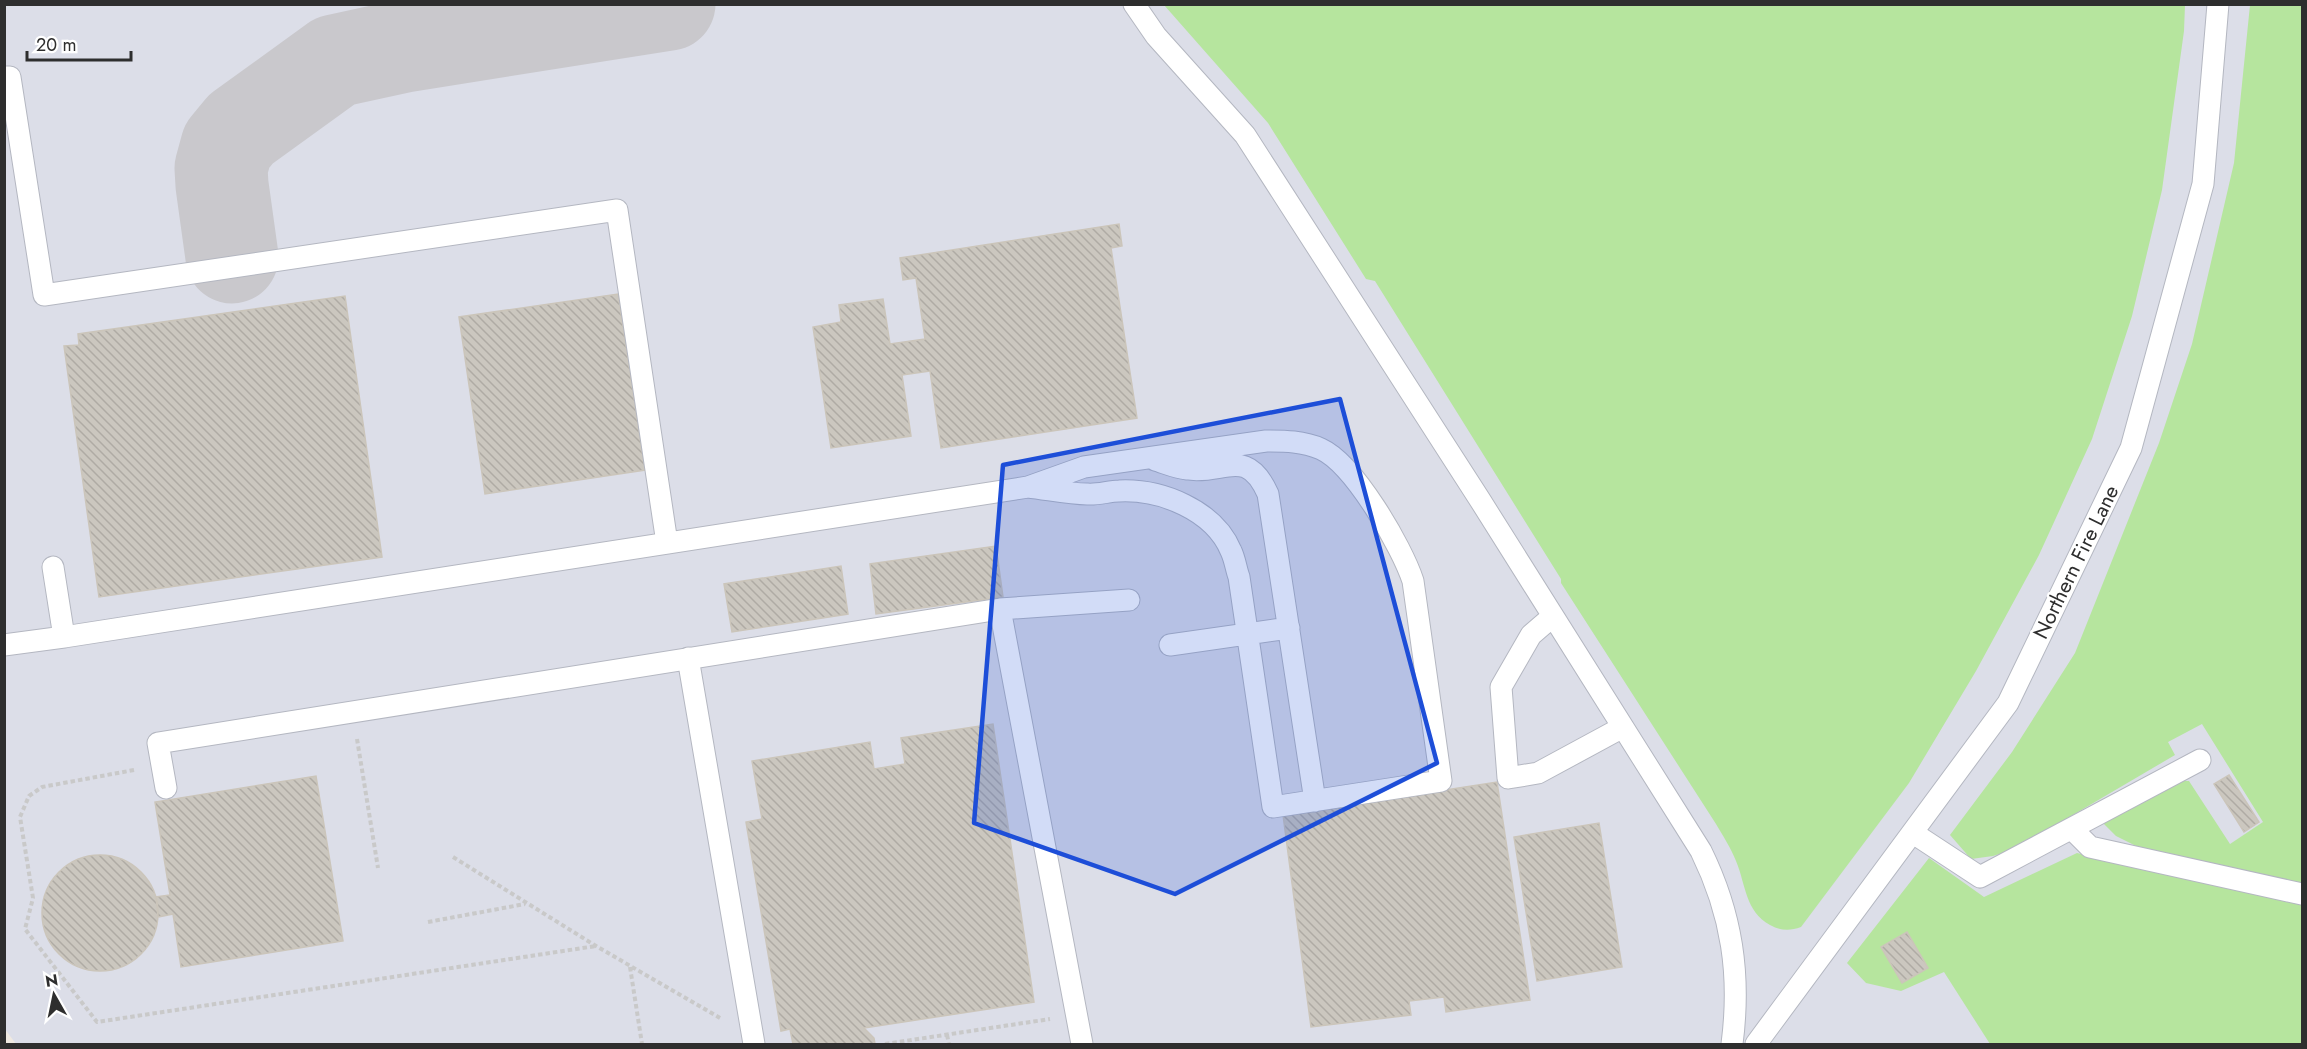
<svg xmlns="http://www.w3.org/2000/svg" width="2307" height="1049" font-family="Jost,sans-serif">
<style>
.airport{fill:#dcdee8}
.grass{fill:#b6e59e}
.lines{fill:none;stroke-linecap:round;stroke-linejoin:round}
.taxiway{stroke:#c9c8cc;stroke-width:93}
.building{fill:url(#building-back-hatch);stroke:#cbc5ba;stroke-width:1.5}
.lane-casing{stroke:#b4b7c1;stroke-width:23}
.path{stroke:#c9c9c9;stroke-width:4;stroke-dasharray:4.5 3;stroke-linecap:butt}
.lane{stroke:#fff;stroke-width:21}
.marked{fill:#1d4ed8;fill-opacity:0.2;stroke:#1d4ed8;stroke-width:4.5;stroke-linejoin:round}
.labels{text-anchor:middle;stroke-width:4.5;stroke-linejoin:round;paint-order:stroke}
.street-label{font-size:21px;fill:#2e2e2e;stroke:#fff}
</style>
<defs>
<pattern id="building-back-hatch" width="6" height="6" patternUnits="userSpaceOnUse" patternTransform="scale(1.5)"><rect width="6" height="6" fill="#cbc7bf"/><path d="M-1 5l2 2M0 0l6 6M5-1l2 2" fill="none" stroke="#afaba4"/></pattern>
</defs>
<rect width="100%" height="100%" fill="#efe9e1"/>
<path class="airport" d="M 5,5 L 2302,5 L 2302,1044 L 16,1044 L 5,1029 Z"/>
<path class="grass" d="M 1164,5 L 2185,5 L 2184,31 L 2162,190 L 2132,316 L 2092,439 L 2039,555 L 1976,671 L 1909,783 L 1801,927 C 1790,931 1781,931 1770,925 C 1745,911 1746,885 1736,861 C 1731,848 1723,836 1716,824 L 1561,583 L 1561,579 L 1375,281 L 1366,279 L 1268,123 Z
M 2250,5 L 2302,5 L 2302,883 L 2136,846 L 2116,836 L 2102,822 L 2179,781 L 2189,781 L 2230,844 L 2263,822 L 2202,724 L 2168,742 L 2175,755 L 2015,849 L 1993,856 L 1971,859 L 1950,835 L 2012,752 L 2075,653 L 2159,443 L 2192,344 L 2234,163 Z
M 2077,853 L 2174,876 L 2302,902 L 2302,1044 L 1990,1044 L 1944,972 L 1901,991 L 1866,983 L 1847,963 L 1929,858 L 1984,897 Z"/>
<g class="lines">
<path class="taxiway" d="M 232,257 L 222,185 L 221,168 L 227,146 L 241,129 L 335,61 L 404,46 L 669,4"/>
</g>
<path class="building" d="M 1119,224 L 1122,246 L 1111,248 L 1137,418 L 941,448 L 930,371 L 902,375 L 911,436 L 831,448 L 813,327 L 841,322 L 839,305 L 883,299 L 890,344 L 925,339 L 916,278 L 903,280 L 900,258 Z
M 618,294 L 645,470 L 485,494 L 459,317 Z
M 345,296 L 382,557 L 99,597 L 64,346 L 79,345 L 78,334 Z
M 996,546 L 1003,597 L 876,614 L 870,564 Z
M 841,566 L 848,614 L 732,632 L 724,584 Z
M 993,724 L 1034,1002 L 864,1028 L 874,1038 L 875,1044 L 793,1044 L 790,1029 L 781,1031 L 746,822 L 762,819 L 752,761 L 870,742 L 874,769 L 905,764 L 901,738 Z
M 2229,775 L 2259,822 L 2244,832 L 2214,784 Z
M 316,776 L 343,941 L 181,967 L 173,914 L 158,917 L 156,897 L 170,895 L 155,802 Z
M 1497,782 L 1530,1000 L 1446,1012 L 1444,997 L 1409,1001 L 1411,1015 L 1311,1027 L 1283,815 Z
M 1599,823 L 1622,967 L 1537,981 L 1514,837 Z
M42 913a58 58 0 1 1 116 0a58 58 0 1 1-116 0Z
M 1907,932 L 1928,968 L 1902,983 L 1881,947 Z"/>
<g class="lines">
<defs>
<path id="lane" d="M 1134,4 L 1156,36 L 1245,135 L 1480,500 L 1701,851 C 1732,914 1741,975 1732,1044
M 4,77 L 10,77 L 44,295 L 617,210 L 667,543
M 1155,460 C 1165,463 1176,468 1187,469 C 1224,475 1246,445 1268,494 L 1315,801
M 53,567 L 64,637 L 1028,487 L 1084,467 L 1266,441 C 1285,441 1303,441 1321,449 C 1354,464 1402,547 1413,581 L 1441,781 L 1273,807 L 1239,577 C 1236,569 1235,559 1231,551 C 1214,510 1161,489 1119,491 C 1109,491 1098,495 1087,494 C 1068,494 1047,489 1028,487
M 1000,609 L 1082,1044
M 1553,616 L 1531,635 L 1501,687 L 1508,778 L 1538,773 L 1623,727
M 4,645 L 64,637
M 1170,645 L 1289,628
M 688,658 L 754,1044
M 166,788 L 158,743 L 1000,609 L 1129,600
M 2073,830 L 2090,847 L 2302,894
M 1913,833 L 1980,877 L 2200,760
M 1756,1044 L 2008,703 L 2131,448 L 2203,184 L 2218,4"/>
</defs>
<use href="#lane" class="lane-casing"/>
<path class="path" d="M 357,739 L 378,868
M 134,770 L 42,787 L 29,796 L 20,817 L 33,898 L 25,929 L 97,1022 L 596,946
M 453,857 L 596,946 L 720,1018
M 428,922 L 525,904
M 630,967 L 642,1044
M 947,1035 L 949,1044
M 885,1044 L 1050,1019"/>
<use href="#lane" class="lane"/>
</g>
<path class="marked" d="M 1340,399 L 1437,763 L 1175,894 L 974,823 L 1003,465 Z"/>
<g class="labels">
<g class="street-label">
<text transform="translate(2076 562) rotate(-64)" y="7">Northern Fire Lane</text>
</g>
</g>
<rect width="2307" height="1049" fill="none" stroke="#2e2e2e" stroke-width="12"/>
<g transform="translate(54 995) rotate(351)" stroke="#ffffff" stroke-width="4.5" paint-order="stroke">
<path d="M0-4.5L10 22L0 15L-10 22Z" fill="#2e2e2e"/>
<text y="-9" font-size="16" font-weight="bold" text-anchor="middle" fill="#2e2e2e">N</text>
</g>
<path d="M27 51v9h104v-9" fill="none" stroke="#2e2e2e" stroke-width="3"/>
<text x="36" y="51" font-size="18" fill="#2e2e2e" stroke="#ffffff" stroke-width="4.5" paint-order="stroke">20 m</text>
</svg>
